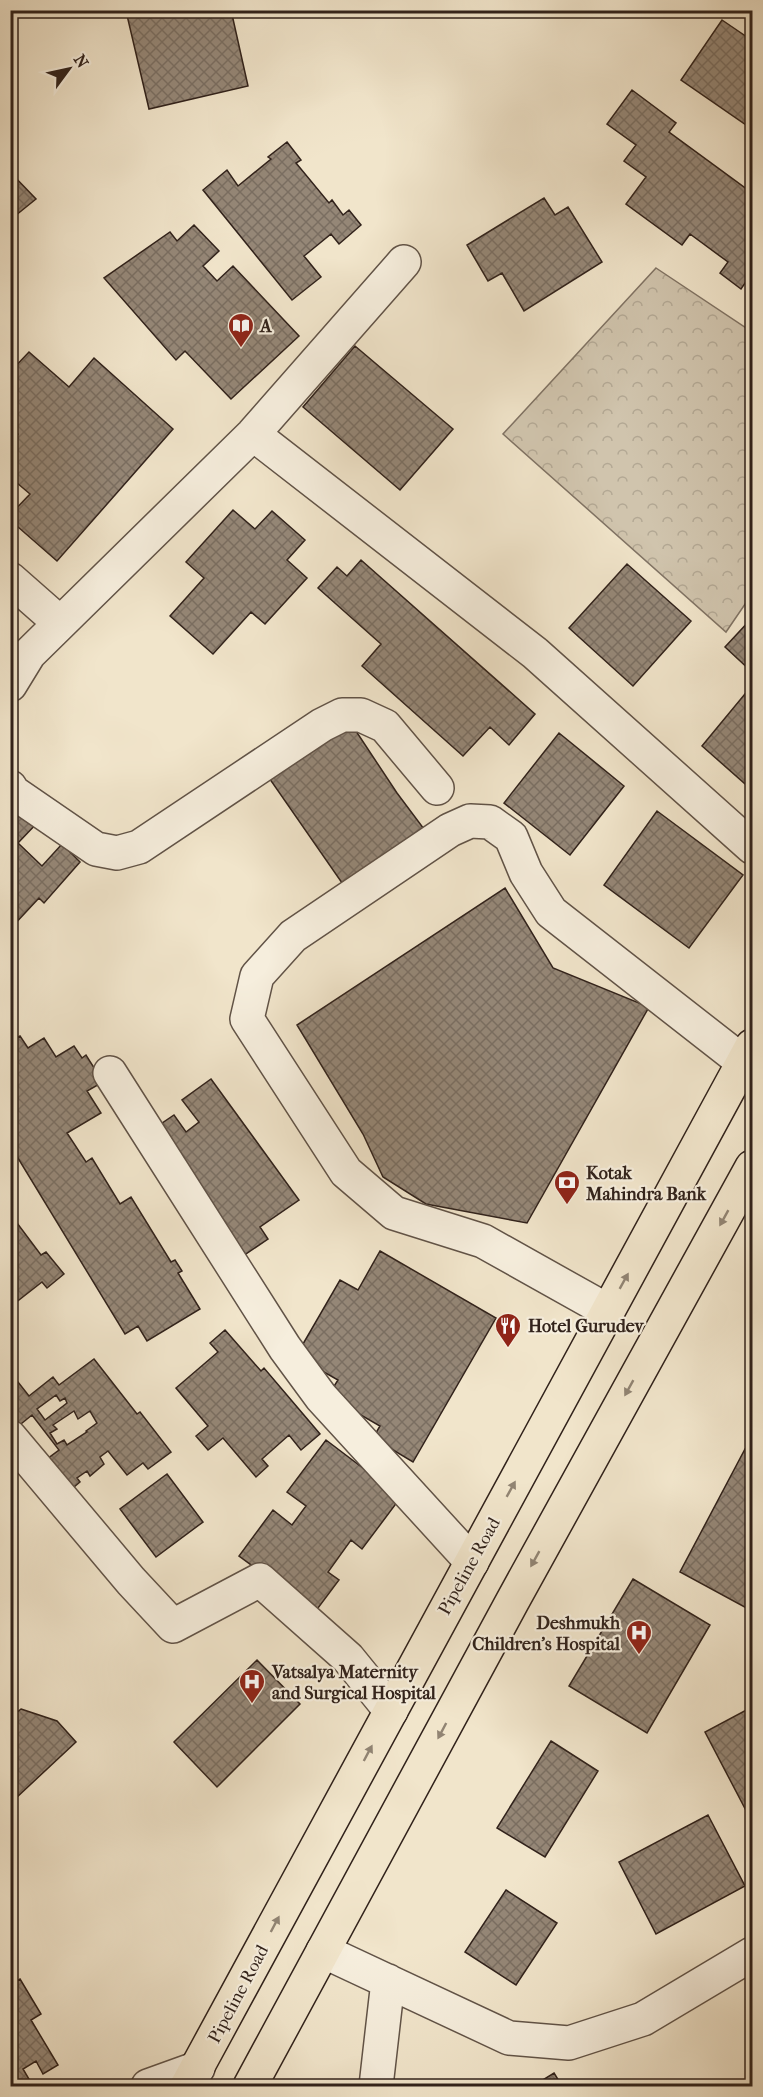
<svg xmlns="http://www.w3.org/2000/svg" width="763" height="2097" font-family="'IM FELL French Canon',serif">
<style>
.park{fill:url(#park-crowns);stroke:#807364;stroke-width:1.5}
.building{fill:url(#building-cross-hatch);stroke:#31221b;stroke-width:1.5;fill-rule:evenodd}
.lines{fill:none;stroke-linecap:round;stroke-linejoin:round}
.minor-casing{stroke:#615347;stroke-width:36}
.primary-casing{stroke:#31221b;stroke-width:36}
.minor{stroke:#f6eedd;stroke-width:33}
.primary{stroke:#f1e5cb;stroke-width:33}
.oneway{fill:#918473}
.labels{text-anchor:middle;stroke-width:4.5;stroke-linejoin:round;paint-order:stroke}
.poi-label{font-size:18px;font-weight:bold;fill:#31221b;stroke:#f6eedd;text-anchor:start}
.street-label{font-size:18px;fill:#31221b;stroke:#f6eedd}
</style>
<defs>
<pattern id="park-crowns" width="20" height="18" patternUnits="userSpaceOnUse" patternTransform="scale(1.5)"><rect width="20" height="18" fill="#d0c4ad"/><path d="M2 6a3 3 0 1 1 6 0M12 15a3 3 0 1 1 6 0" fill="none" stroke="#b3a894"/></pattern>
<pattern id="building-cross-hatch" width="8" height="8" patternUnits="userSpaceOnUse" patternTransform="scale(1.5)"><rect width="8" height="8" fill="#958777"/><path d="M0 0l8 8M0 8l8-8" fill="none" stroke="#7a6e61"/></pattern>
</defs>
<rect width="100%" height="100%" fill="#f1e5cb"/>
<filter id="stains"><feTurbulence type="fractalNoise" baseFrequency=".00333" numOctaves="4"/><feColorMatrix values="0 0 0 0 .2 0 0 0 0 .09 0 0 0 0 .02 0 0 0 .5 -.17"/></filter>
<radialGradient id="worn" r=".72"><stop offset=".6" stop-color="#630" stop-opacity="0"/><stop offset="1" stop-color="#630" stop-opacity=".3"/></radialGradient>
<path class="park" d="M 656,268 L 752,332 L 752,594 L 726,632 L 503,434 Z"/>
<path class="building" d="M 231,10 L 248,86 L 149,109 L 126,11 Z
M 722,20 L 750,39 L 752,36 L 752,129 L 681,80 Z
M 632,90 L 676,123 L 669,132 L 752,193 L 752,273 L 741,289 L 720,273 L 728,262 L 690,234 L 682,245 L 626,204 L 646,177 L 624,161 L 636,145 L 607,124 Z
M 287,142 L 301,160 L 296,163 L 329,203 L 332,200 L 343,215 L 349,210 L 361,225 L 339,244 L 331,234 L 304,256 L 321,277 L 292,300 L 203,190 L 227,170 L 238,186 L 271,159 L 268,157 Z
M 10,172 L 36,199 L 10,220 Z
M 544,198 L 555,215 L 568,207 L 602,262 L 524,311 L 502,273 L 488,281 L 467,245 Z
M 194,225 L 219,251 L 203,266 L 217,281 L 233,266 L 299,336 L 231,399 L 185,351 L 176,360 L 104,278 L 170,232 L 177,241 Z
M 355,346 L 453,429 L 400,490 L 303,407 Z
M 29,352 L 69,387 L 94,358 L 173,429 L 57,561 L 10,520 L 10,515 L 30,494 L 10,477 L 10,443 L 18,434 L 10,428 L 10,372 Z
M 233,510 L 255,529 L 272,511 L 305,540 L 287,560 L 307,578 L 265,624 L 251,612 L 213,654 L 170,616 L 204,578 L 186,562 Z
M 361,560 L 535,714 L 509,745 L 490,727 L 463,756 L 362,666 L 381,644 L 318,588 L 337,567 L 347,576 Z
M 627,564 L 691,621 L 633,686 L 569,628 Z
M 752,618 L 752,672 L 725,647 Z
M 749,689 L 752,692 L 752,790 L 702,746 Z
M 348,719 L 397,793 L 430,837 L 349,893 L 267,775 Z
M 559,733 L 624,786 L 570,855 L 504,803 Z
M 22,807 L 38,822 L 18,843 L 42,866 L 62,844 L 80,862 L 44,903 L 39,898 L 10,929 L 10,820 Z
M 657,811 L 743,875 L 689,948 L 604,885 Z
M 505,888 L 553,968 L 649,1007 L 527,1223 L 426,1204 L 383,1177 L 363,1134 L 297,1025 Z
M 20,1036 L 28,1048 L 44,1038 L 56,1057 L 74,1046 L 82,1058 L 86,1055 L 103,1082 L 87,1091 L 101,1113 L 67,1133 L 86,1162 L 92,1158 L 120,1204 L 131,1197 L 171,1262 L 175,1260 L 182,1271 L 178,1273 L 200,1309 L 147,1341 L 138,1326 L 125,1334 L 10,1145 L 10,1041 Z
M 211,1079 L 299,1200 L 260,1227 L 268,1239 L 240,1258 L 149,1132 L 174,1115 L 186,1132 L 199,1122 L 182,1100 Z
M 10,1206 L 15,1212 L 11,1215 L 41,1255 L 46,1252 L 64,1274 L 47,1288 L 42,1282 L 10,1307 Z
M 380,1251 L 496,1318 L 413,1462 L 373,1438 L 380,1426 L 328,1396 L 338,1380 L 296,1356 L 340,1280 L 358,1290 Z
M 225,1330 L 261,1371 L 264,1368 L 320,1434 L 301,1450 L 289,1435 L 262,1459 L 268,1466 L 256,1477 L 223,1438 L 208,1450 L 196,1436 L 208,1426 L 176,1388 L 218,1352 L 210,1343 Z
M 94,1359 L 137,1414 L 140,1412 L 171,1452 L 148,1469 L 143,1463 L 127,1475 L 108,1451 L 100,1457 L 104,1464 L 90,1476 L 87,1471 L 77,1478 L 80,1482 L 67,1493 L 43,1462 L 59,1450 L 32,1415 L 16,1428 L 10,1421 L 10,1388 L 18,1382 L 29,1396 L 53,1377 L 59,1385 ZM 56,1395 L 60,1401 L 65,1398 L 67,1403 L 45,1420 L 37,1409 ZM 74,1411 L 78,1419 L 90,1411 L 97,1423 L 86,1431 L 87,1432 L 67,1445 L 64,1440 L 57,1444 L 50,1433 L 57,1429 L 53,1425 Z
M 326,1440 L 401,1497 L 362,1549 L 351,1540 L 328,1572 L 339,1580 L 315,1612 L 239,1556 L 273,1510 L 292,1525 L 306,1506 L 287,1492 Z
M 745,1449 L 752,1453 L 752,1611 L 680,1572 Z
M 167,1474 L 203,1522 L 156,1557 L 120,1509 Z
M 633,1579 L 710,1625 L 647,1733 L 569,1686 Z
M 257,1660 L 300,1704 L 217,1787 L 174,1742 Z
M 752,1707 L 752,1822 L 705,1732 Z
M 21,1709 L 57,1721 L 76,1742 L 16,1798 L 10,1793 L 10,1718 Z
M 551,1741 L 598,1771 L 545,1857 L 497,1828 Z
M 708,1815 L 745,1886 L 656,1934 L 619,1862 Z
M 506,1890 L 557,1923 L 516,1985 L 465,1952 Z
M 20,1979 L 41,2014 L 31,2020 L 58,2065 L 43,2074 L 36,2061 L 23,2069 L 33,2086 L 10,2086 L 10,1985 Z
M 554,2073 L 562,2086 L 533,2086 Z"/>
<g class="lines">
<defs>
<path id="minor" d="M 253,434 L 535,653 L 752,847
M 10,579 L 60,623
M 10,685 L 29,654 L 253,434 L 404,262
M 10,787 L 13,792 L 96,849 L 117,853 L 139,847 L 322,725 L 342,715 L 361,715 L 385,726 L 437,788
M 110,1073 L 285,1348 L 321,1397 L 472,1562
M 608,1311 L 483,1241 L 394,1213 L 346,1172 L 247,1019 L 257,976 L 293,936 L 450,830 L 470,821 L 490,822 L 511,837 L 526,873 L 551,912 L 743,1062
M 10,1437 L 131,1581 L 173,1626 L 260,1580 L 348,1658 L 391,1711
M 323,1951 L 509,2038 L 569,2043 L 643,2019 L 752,1954
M 148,2086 L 198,2068
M 376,2086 L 388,1981"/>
<path id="primary" d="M 187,2086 L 752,1046
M 250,2086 L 512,1602 L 752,1167"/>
</defs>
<use href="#minor" class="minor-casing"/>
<use href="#primary" class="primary-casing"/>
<use href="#minor" class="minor"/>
<use href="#primary" class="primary"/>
</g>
<defs><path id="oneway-solid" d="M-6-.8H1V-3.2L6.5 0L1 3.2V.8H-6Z" transform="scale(1.5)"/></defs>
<g class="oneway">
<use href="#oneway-solid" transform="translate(724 1218) rotate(119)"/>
<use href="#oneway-solid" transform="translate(624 1281) rotate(-61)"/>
<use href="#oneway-solid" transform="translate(629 1388) rotate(119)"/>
<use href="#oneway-solid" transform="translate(511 1489) rotate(-61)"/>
<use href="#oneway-solid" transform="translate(535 1559) rotate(119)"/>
<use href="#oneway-solid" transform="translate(442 1731) rotate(118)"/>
<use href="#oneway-solid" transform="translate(368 1753) rotate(-62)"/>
<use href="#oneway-solid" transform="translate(275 1924) rotate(-62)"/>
</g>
<defs>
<symbol id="library-pin" viewBox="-11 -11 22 30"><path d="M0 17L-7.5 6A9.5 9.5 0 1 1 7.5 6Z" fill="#8f2418" stroke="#f6eedd"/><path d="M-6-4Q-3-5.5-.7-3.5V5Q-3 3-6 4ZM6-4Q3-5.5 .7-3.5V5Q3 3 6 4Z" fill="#fff"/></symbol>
<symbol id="bank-pin" viewBox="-11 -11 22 30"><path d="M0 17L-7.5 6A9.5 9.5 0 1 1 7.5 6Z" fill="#8f2418" stroke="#f6eedd"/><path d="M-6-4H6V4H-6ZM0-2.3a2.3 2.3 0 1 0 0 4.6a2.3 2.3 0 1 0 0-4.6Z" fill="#fff"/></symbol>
<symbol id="restaurant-pin" viewBox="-11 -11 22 30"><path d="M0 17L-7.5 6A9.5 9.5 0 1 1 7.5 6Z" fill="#8f2418" stroke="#f6eedd"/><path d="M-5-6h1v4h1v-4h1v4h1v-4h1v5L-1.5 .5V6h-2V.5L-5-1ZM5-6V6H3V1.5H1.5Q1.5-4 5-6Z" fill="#fff"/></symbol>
<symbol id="hospital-pin" viewBox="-11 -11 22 30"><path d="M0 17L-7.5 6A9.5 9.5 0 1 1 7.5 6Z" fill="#8f2418" stroke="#f6eedd"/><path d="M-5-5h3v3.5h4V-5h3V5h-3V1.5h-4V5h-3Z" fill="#fff"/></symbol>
</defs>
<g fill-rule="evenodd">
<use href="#library-pin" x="226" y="311" width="30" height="40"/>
<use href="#bank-pin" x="552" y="1168" width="30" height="40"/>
<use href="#restaurant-pin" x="493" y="1311" width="30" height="40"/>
<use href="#hospital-pin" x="624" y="1618" width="30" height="40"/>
<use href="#hospital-pin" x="237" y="1667" width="30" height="40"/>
</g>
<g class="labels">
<g class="poi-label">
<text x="260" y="332">A</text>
<text x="586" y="1179">Kotak<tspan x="586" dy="21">Mahindra Bank</tspan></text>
<text x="528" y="1332">Hotel Gurudev</text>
<text x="620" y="1629" text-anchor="end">Deshmukh<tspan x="620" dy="21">Children's Hospital</tspan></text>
<text x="272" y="1678">Vatsalya Maternity<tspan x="272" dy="21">and Surgical Hospital</tspan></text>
</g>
<g class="street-label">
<text transform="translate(469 1566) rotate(-61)" y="6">Pipeline Road</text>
<text transform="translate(238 1994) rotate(-62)" y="6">Pipeline Road</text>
</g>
</g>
<rect width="763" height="2097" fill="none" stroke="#f1e5cb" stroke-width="36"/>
<rect x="12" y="12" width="739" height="2073" fill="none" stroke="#31221b" stroke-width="3"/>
<rect x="18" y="18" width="727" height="2061" fill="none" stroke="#31221b" stroke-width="1.5"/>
<g transform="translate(69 69) rotate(57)" stroke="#f6eedd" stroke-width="4.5" paint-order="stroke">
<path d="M0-4.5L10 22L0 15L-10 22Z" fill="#31221b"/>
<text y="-9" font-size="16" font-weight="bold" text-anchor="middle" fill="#31221b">N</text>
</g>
<rect width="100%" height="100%" filter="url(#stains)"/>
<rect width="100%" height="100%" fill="url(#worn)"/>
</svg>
